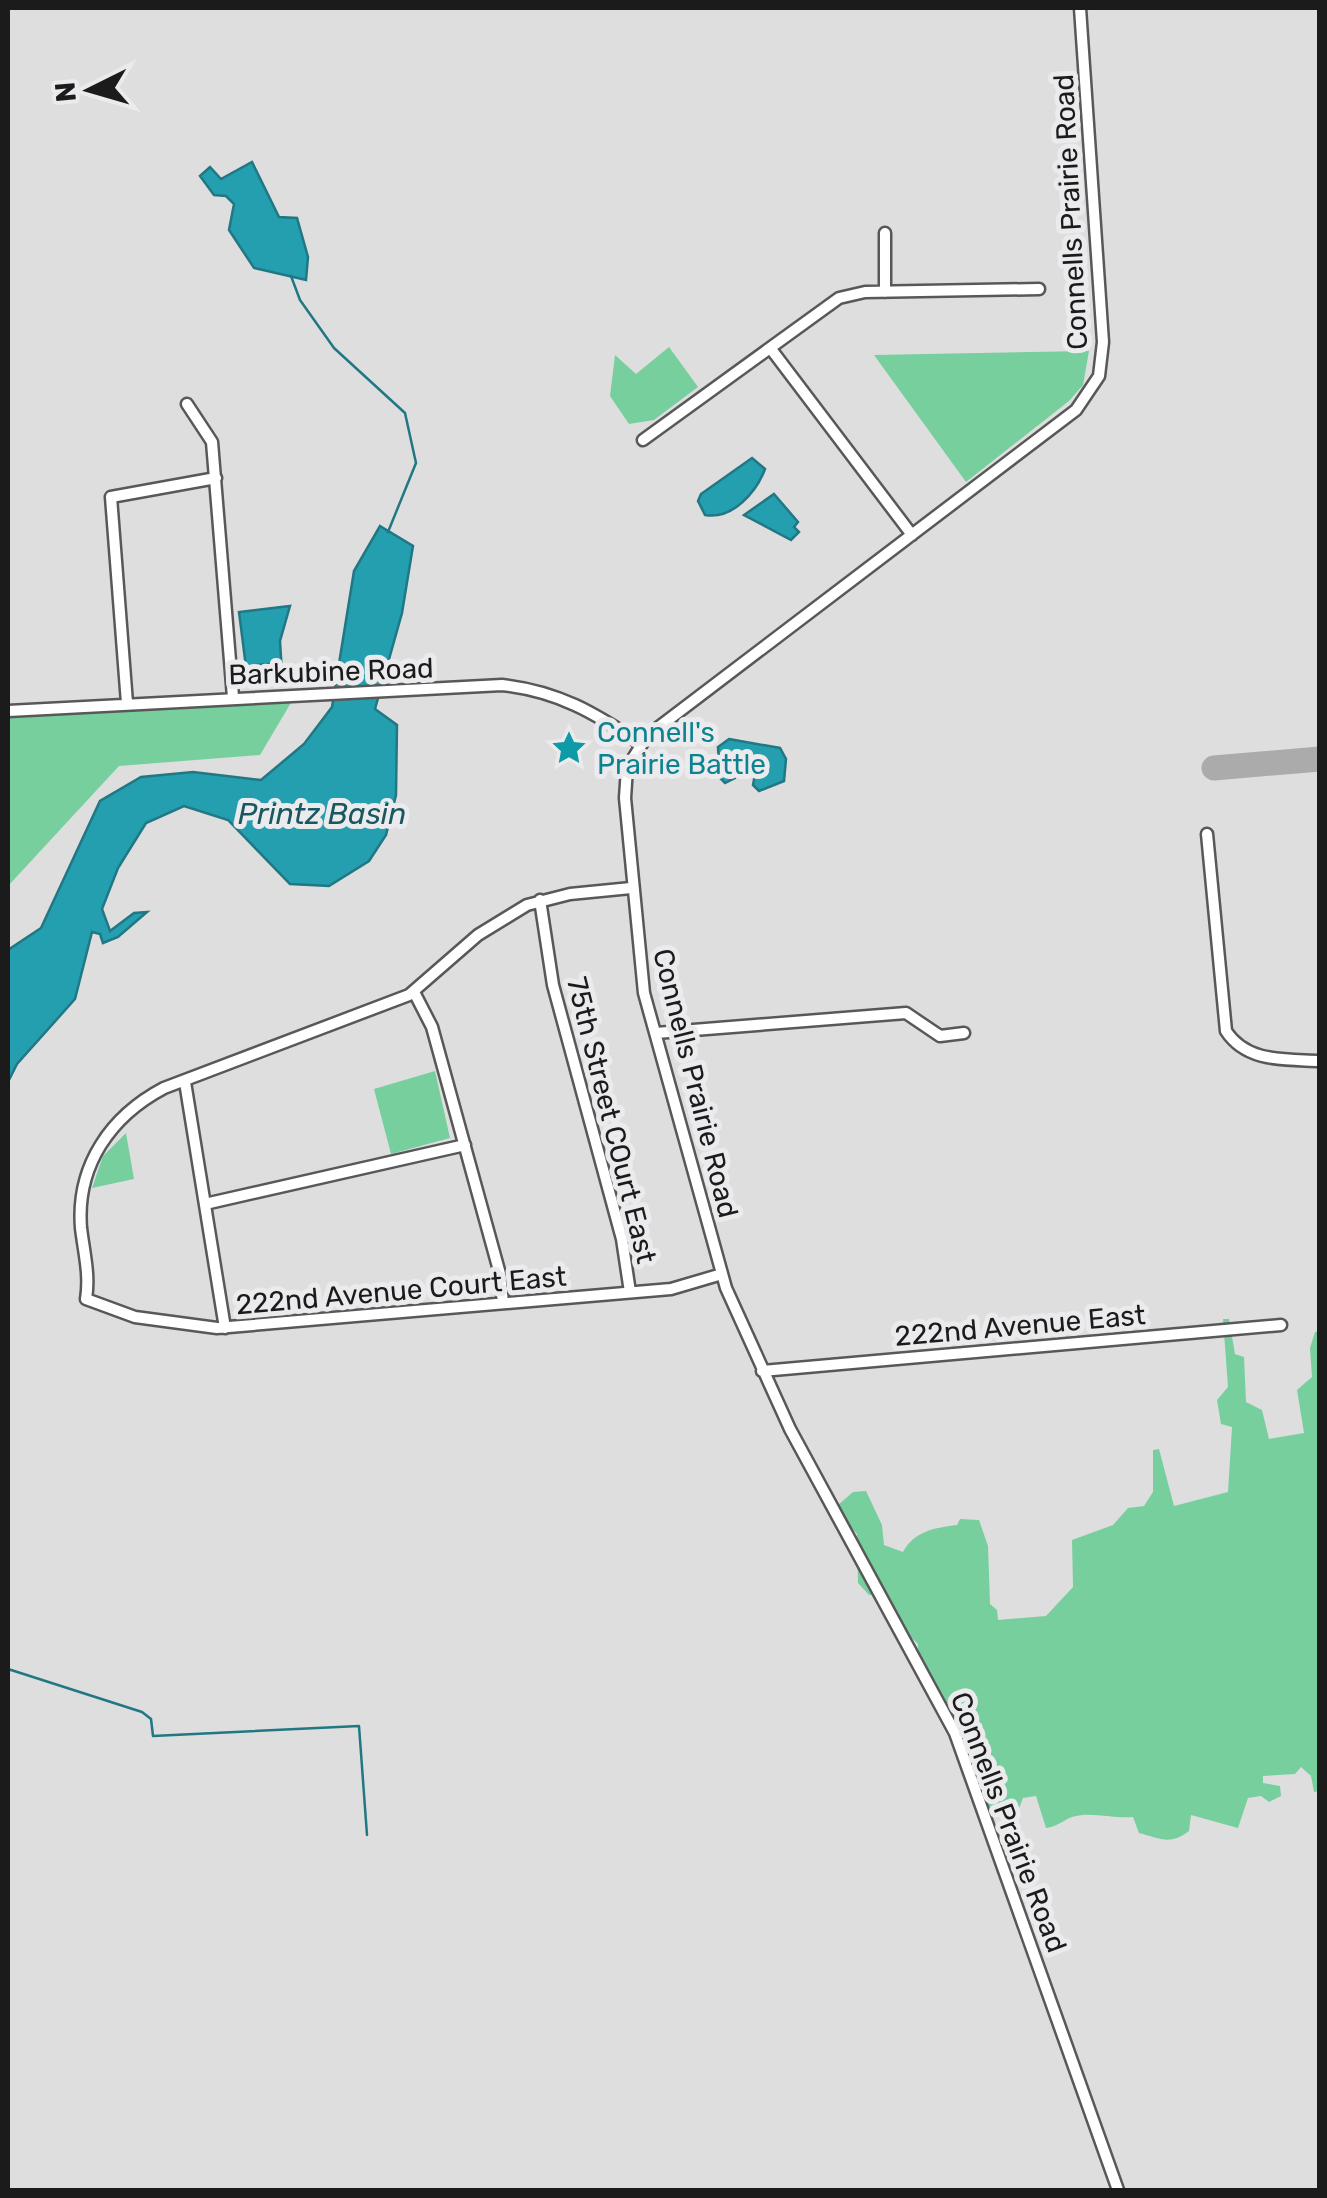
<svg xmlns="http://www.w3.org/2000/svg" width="1327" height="2198" font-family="Rubik,sans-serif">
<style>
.green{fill:#77cf9e}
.water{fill:#239faf;stroke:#217783;stroke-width:2.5}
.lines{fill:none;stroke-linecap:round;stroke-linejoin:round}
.stream{stroke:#217783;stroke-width:2.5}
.taxiway{stroke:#ababac;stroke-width:25}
.minor-casing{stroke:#585859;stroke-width:15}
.minor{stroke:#fff;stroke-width:10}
.labels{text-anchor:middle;stroke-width:10;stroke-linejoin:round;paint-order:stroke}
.street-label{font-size:28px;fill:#1b1b1c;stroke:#ebebed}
.culture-label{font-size:28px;fill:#0d838f;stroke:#ebebed;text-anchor:start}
.water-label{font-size:30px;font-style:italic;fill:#195861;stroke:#ebebed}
</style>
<rect width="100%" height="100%" fill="#dededf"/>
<path class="green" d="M 669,347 L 698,387 L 654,420 L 629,424 L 610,396 L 615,355 L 636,374 Z
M 1089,351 L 1083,385 L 1069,401 L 966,482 L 874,355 Z
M 295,696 L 260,755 L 119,766 L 8,886 L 8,718 Z
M 435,1071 L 450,1138 L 391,1154 L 374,1089 Z
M 126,1133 L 134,1179 L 92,1188 L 103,1156 Z
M 1223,1319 L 1229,1319 L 1235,1354 L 1244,1357 L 1246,1402 L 1262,1410 L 1269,1439 L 1304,1433 L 1297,1390 L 1312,1377 L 1310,1348 L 1315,1332 L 1319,1331 L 1319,1791 L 1314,1792 L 1311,1776 L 1301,1767 L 1295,1774 L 1263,1776 L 1263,1783 L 1280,1786 L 1281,1796 L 1269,1802 L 1261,1796 L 1248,1798 L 1238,1828 L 1191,1815 L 1189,1831 C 1170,1846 1159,1838 1139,1833 L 1133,1817 C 1114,1819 1094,1812 1076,1816 C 1065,1818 1058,1827 1046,1828 L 1036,1796 L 1023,1798 L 1018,1811 L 992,1816 L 981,1795 L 981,1773 L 972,1766 L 969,1734 L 959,1731 L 951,1715 L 934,1707 L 932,1681 L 915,1673 L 918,1644 L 908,1634 L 898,1635 L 882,1594 L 869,1595 L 858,1583 L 857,1534 L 839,1515 L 838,1505 L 853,1492 L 866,1491 L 882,1525 L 884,1545 L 903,1552 C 914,1532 932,1528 957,1525 L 960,1519 L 979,1520 L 988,1546 L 990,1604 L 997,1610 L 998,1620 L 1046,1616 L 1073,1587 L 1072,1540 L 1113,1525 L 1128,1508 L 1144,1506 L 1153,1492 L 1153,1450 L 1159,1449 L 1174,1506 L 1228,1492 L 1232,1427 L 1221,1424 L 1217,1400 L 1228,1387 Z"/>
<path class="water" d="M 252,162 L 279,217 L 297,218 L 308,257 L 306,280 L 254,268 L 229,230 L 234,204 L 226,196 L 214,195 L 200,176 L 210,167 L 221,179 Z
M 752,458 L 765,469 C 757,491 733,520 705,515 L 698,501 L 701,494 Z
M 774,494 L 798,522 L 794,527 L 799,532 L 791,540 L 744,515 Z
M 380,526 L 413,546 L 402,613 L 375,709 L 397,725 L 396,795 L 386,835 L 369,861 L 329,886 L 290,884 L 228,820 L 184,806 L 146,823 L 118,868 L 102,909 L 110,931 L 134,913 L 147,912 L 118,937 L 103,943 L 100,934 L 92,932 L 75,999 L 17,1064 L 8,1082 L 8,950 L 41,928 L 100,801 L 141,777 L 193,772 L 261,780 L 304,744 L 332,707 L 354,571 Z
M 290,606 L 280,641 L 282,673 L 274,673 L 269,664 L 256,665 L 247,675 L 239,612 Z
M 729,739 L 780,748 L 786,759 L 784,781 L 759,791 L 753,785 L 757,763 L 749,759 L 735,778 L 725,783 L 720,778 L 718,747 Z"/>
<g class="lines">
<path class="stream" d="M 291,276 L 300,300 L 334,348 L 405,413 L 416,463 L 388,532
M 8,1669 L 142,1712 L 151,1719 L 153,1736 L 359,1726 L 367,1835"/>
<path class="taxiway" d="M 1214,768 L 1320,759"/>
<defs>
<path id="minor" d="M 1080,8 L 1103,342 L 1099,376 L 1076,410 L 647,736 L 627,768 L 625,798 L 644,993 L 726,1288 L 790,1429 L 955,1733 L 1118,2190
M 885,292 L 885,233
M 771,349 L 912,535
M 187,404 L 212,442 L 233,697
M 643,440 L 839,298 L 865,292 L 1039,289
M 127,703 L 111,497 L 216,478
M 8,711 L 502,685 C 558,691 595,713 641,744
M 1207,834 L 1226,1031 C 1247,1063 1285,1059 1320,1061
M 631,888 L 570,894 L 527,905 L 478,935 L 409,995 L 164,1088 C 111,1116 76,1165 81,1228 C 84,1253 90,1275 86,1299 L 135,1317 L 217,1328 L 671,1289 L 722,1274
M 540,900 L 553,985 L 622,1239 L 630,1292
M 414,992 L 432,1027 L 500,1274 L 503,1303
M 656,1033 L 906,1013 L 940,1036 L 964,1033
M 185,1082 L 225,1328
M 205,1204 L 465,1145
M 762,1371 L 1281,1325"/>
</defs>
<use href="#minor" class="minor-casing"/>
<use href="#minor" class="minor"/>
</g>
<defs>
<symbol id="sight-bare" viewBox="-9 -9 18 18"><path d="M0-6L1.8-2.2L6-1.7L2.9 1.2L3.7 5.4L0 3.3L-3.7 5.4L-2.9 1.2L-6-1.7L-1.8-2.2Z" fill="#0f9aa8" stroke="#ebebed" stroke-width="2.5" paint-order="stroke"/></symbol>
</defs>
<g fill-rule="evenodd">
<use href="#sight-bare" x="544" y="723" width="50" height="50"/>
</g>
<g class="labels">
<g class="street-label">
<text transform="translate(1070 212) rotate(-93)" y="10">Connells Prairie Road</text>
<text transform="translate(331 671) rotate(-2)" y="10">Barkubine Road</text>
<text transform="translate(696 1083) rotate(76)" y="10">Connells Prairie Road</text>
<text transform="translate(612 1120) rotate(76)" y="10">75th Street COurt East</text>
<text transform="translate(401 1290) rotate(-5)" y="10">222nd Avenue Court East</text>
<text transform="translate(1020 1325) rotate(-5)" y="10">222nd Avenue East</text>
<text transform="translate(1009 1822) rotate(69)" y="10">Connells Prairie Road</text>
</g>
<g class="culture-label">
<text x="597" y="742">Connell's<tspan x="597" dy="32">Prairie Battle</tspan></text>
</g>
<g class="water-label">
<text x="322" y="824">Printz Basin</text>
</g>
</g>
<rect width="1327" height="2198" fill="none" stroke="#1b1b1c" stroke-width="20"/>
<g transform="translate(90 90) rotate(265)" stroke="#ebebed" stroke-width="8" paint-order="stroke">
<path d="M0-8L18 38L0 25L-18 38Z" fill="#1b1b1c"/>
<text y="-15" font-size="28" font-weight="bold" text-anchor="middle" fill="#1b1b1c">N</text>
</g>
</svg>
